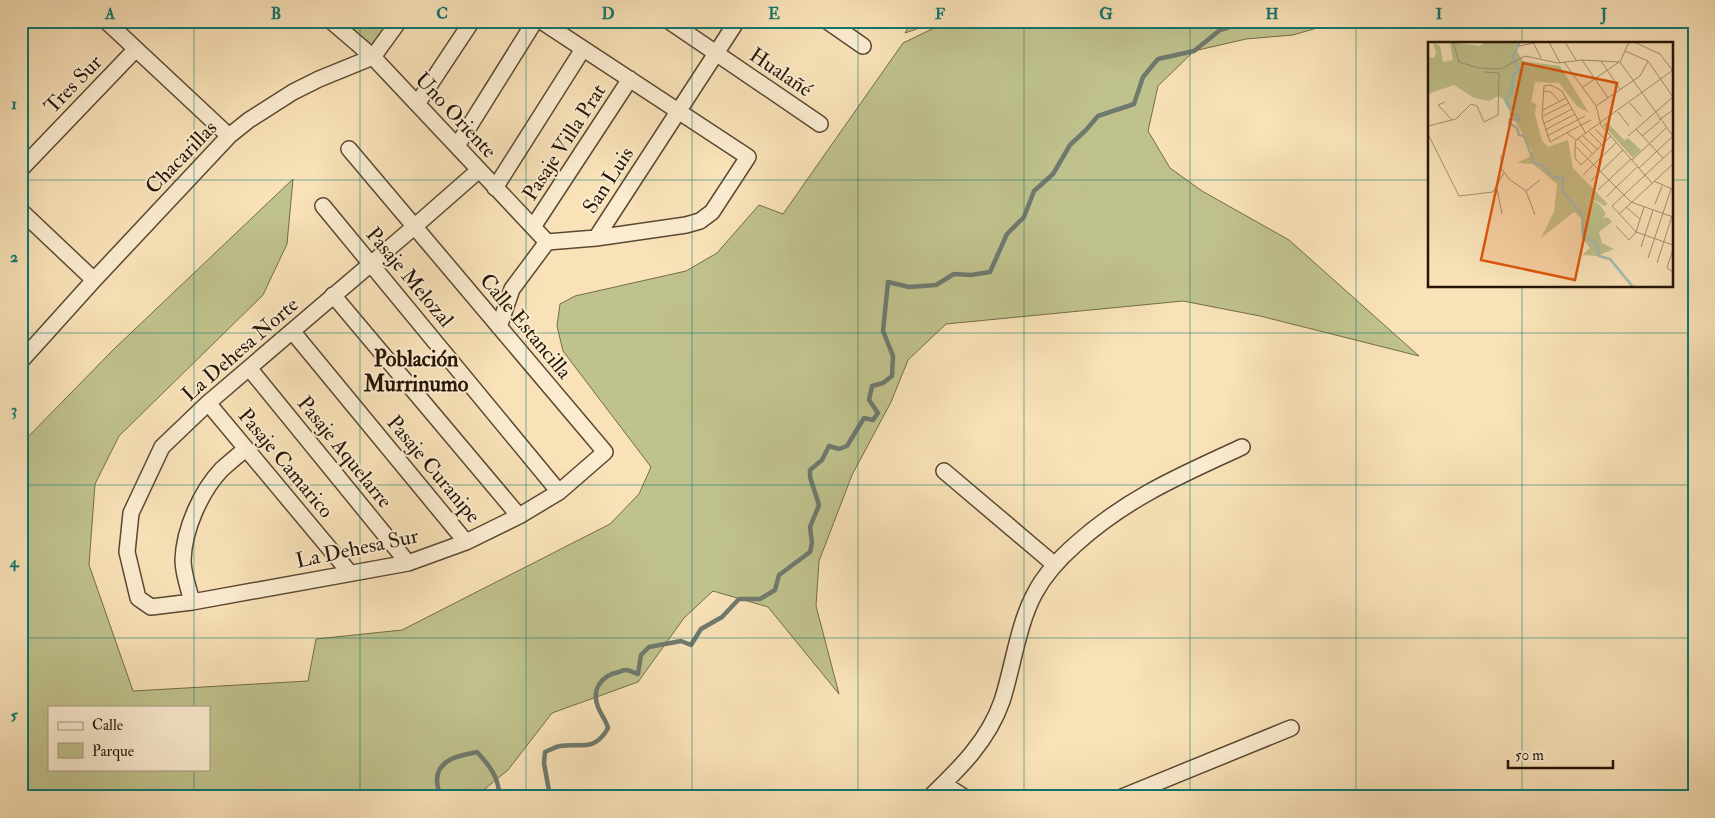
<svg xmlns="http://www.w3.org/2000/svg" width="1715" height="818" font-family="'IM FELL Double Pica',serif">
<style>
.green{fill:#c0c28d;stroke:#736c4a;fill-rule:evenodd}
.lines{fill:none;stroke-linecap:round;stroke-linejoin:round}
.stream{stroke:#6f7a6f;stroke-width:4.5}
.minor-casing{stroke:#5b4832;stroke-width:18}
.minor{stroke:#fbecd1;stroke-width:15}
.grid{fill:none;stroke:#0f766e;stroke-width:1;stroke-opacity:0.55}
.labels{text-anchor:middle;stroke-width:4;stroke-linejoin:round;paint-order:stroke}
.street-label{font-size:21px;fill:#261506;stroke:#fbecd1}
.neighbourhood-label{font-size:22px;font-weight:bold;fill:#261506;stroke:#fbecd1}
.inset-river{fill:none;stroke:#9fbdb5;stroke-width:2.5}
.inset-road{fill:none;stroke:#a59071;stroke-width:1}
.view{fill:#de560c;fill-opacity:0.15;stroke:#de560c;stroke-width:2.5}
.inset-edge{fill:none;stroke:#261506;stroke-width:2.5}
.neatline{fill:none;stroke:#0f766e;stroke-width:2}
.grid-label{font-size:16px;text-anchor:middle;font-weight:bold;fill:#0f766e}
</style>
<rect width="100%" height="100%" fill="#f9e2b8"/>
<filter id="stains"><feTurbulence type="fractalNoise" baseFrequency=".004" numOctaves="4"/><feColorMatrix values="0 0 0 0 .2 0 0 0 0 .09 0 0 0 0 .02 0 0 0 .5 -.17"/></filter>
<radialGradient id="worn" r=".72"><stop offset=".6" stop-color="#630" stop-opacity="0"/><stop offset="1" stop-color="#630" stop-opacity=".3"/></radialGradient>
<path class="green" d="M 343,21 L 390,21 L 371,47 Z
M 912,21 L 939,21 L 905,33 Z
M 962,21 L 996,21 L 1001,23 L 1006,21 L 1341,21 L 1293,35 L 1246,39 L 1194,51 L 1158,86 L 1148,131 L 1170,168 L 1202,191 L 1289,240 L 1419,356 L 1260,316 L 1183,301 L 946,324 L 908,360 L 891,402 L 852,475 L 819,561 L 816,606 L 839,694 L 768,607 L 713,591 L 684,618 L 638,682 L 552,713 L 508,770 L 475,797 L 21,797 L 21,444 L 114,349 L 293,179 L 287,244 L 263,295 L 119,436 L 95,484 L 89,565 L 133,691 L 308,681 L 316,639 L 402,630 L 610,524 L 639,494 L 651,467 L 563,351 L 557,326 L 560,304 L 575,296 L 686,271 L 717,253 L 759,205 L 783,214 L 903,43 L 932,29 ZM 49,707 L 209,707 L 209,769 L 49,769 Z"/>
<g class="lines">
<path class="stream" d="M 1285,21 L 1310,21
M 440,797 C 439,792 437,785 437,780 C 437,759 461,755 477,752 C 489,765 499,777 499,795 L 498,797
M 545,797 L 549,791 L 544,763 L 545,752 C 550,750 555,747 560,746 C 581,743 595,752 608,728 C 606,720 601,715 598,707 C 591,689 602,675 619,672 C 621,671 624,670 626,670 C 630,670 634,673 638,674 L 641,655 L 649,647 L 681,641 L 691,645 L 701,629 L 722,617 L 739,599 L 760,599 L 775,590 L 779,575 L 810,552 L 812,543 L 810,527 L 819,505 L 810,477 L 810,470 L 822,460 L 829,446 L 839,449 L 847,446 L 864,418 L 873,420 L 878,413 L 869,400 L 872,386 L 883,383 L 892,376 L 893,356 L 883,331 L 888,282 L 909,287 L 936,285 L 954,274 L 971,275 L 990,272 L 1007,234 L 1024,217 L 1034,191 L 1053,174 L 1070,145 L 1086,130 L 1098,116 L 1134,104 L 1143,77 L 1158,59 L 1194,51 L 1220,30 L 1249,21"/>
<defs>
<path id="minor" d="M 106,21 L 229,136
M 331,21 L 373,57 L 547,242
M 541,21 L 748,157 L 712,212 L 700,221 L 686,225 L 596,238
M 669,21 L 820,124
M 827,21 L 863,46
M 417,104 L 472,21
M 457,146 L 535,21
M 349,149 L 605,452 L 559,492 L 519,516 L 466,542 L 408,563 L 192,602 L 151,607 L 138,598 L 127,552 L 131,513 L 162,447 L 208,403 L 414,227 L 479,170
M 21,169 L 136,49
M 495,188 L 583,49
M 323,206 L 559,492
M 21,211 L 94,280
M 533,227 L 630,79
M 333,295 L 519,516
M 499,327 L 512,289 L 547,242 L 596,238 L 737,21
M 292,331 L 466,542
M 21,361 L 94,280 L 229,136 L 249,120 L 293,92 L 319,79 L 373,57 L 399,21
M 249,368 L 408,563
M 208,403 L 350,573
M 944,471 L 1055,565
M 192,602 C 189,589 183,574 183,560 C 184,529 201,491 222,469 C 230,462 238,455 246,449
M 944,784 L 964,797
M 930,797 C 960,768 988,741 1002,701 C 1013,667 1018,624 1035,593 C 1045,574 1060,558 1076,544 C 1127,498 1181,475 1242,447
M 1122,797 L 1291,728"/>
</defs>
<use href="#minor" class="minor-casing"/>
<use href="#minor" class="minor"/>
</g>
<path class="grid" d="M 194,21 L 194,707M 360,21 L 360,797M 526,21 L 526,797M 692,21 L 692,797M 858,21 L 858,797M 1024,21 L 1024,797M 1190,21 L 1190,797M 1356,21 L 1356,797M 1522,21 L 1522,44M 21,180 L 1429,180M 1671,180 L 1694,180M 1522,286 L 1522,797M 21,333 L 1694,333M 21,485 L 1694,485M 21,638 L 1694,638M 194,769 L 194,797"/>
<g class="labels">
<g class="street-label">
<text transform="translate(781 72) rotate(34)" y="7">Hualañé</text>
<text transform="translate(73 84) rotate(-46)" y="7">Tres Sur</text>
<text transform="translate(456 115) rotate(47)" y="7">Uno Oriente</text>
<text transform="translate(564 142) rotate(-57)" y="7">Pasaje Villa Prat</text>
<text transform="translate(181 157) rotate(-46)" y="7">Chacarillas</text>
<text transform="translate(608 180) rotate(-57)" y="7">San Luis</text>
<text transform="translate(410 277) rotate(50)" y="7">Pasaje Melozal</text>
<text transform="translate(526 326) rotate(50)" y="7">Calle Estancilla</text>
<text transform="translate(240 349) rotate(-41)" y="7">La Dehesa Norte</text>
<text transform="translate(345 452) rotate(51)" y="7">Pasaje Aquelarre</text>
<text transform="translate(286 463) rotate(50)" y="7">Pasaje Camarico</text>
<text transform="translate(434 469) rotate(50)" y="7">Pasaje Curanipe</text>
<text transform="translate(357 548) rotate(-12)" y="7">La Dehesa Sur</text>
</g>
<g class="neighbourhood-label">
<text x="416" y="366">Población<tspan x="416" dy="25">Murrinumo</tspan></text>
</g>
</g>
<g transform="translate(1428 42)">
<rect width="245" height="245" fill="#f9e2b8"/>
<path d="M 5,0 L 12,4 L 15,20 L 25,18 L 22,0 L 52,4 L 57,0 L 93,0 L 87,6 L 95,19 L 132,24 L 161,71 L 149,64 L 131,41 L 107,40 L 103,60 L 108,62 L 107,72 L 114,99 L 120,105 L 140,98 L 145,126 L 180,162 L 176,164 L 172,161 L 162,157 L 172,163 L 178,172 L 175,176 L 180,175 L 184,180 L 171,190 L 174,201 L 186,207 L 169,214 L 154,213 L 162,206 L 154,196 L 154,177 L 146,170 L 113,196 L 126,170 L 129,142 L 105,122 L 89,121 L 101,115 L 104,109 L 75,57 L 70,54 L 61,59 L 46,56 L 26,43 L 0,52 L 0,15 L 6,16 L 8,11 ZM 179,80 L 193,95 L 197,98 L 200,96 L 213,108 L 205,116 L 175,83 Z" fill="#c0c28d"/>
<path class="inset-river" d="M 92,0 L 85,14 L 91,29 L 85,32 L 84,49 L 78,58 L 80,64 L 86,66 L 83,72 L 90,73 L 91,78 L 82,77 L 81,81 L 89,86 L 91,93 L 96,94 L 106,121 L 115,123 L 124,135 L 135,136 L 134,148 L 154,173 L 155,194 L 168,201 L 171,214 L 182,217 L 205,245"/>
<path class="inset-road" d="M 25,0 L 31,20 L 51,26 L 73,27 L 97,14 L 130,21 L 154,18 L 192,20M 105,0 L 113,16M 121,0 L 132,21M 137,0 L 148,18M 206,0 L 232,12 L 245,29M 91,4 L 106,1M 197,9 L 220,19 L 245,55M 154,18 L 180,56M 173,19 L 192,47M 136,20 L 168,64 L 173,83 L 224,141M 192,20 L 245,94M 192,20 L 201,0M 155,45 L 191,20M 115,49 L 123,50 L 131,59M 17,60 L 10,63 L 24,78M 202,61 L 213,74M 168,64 L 212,34 L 220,19M 115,68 L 138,56M 190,70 L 201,84M 115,74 L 141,61M 231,78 L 245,68M 115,82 L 144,67M 0,84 L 28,77 L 43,62 L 49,64 L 56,80 L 70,73 L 71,31 L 56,30M 167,87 L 178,98M 208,87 L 235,116M 117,88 L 147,72M 161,90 L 174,103M 139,91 L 148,98 L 147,104 L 203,160 L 245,175M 0,92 L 31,154 L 65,150 L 76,131M 158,92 L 138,56 L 134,49 L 123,43 L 116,44 L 114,75 L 122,100 L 153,83 L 163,78M 119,94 L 157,74M 155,94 L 169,107M 200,94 L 245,55M 214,94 L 232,79M 150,97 L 165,112M 148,98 L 245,28M 147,104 L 147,116 L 153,123 L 183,94M 245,107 L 184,164 L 208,190 L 245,203M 73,113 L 73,126 L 81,137 L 98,149 L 107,173M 204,118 L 238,86M 211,126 L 245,94M 155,133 L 189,100M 163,139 L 195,108M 226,139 L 244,147M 69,147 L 74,172M 170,148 L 203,117M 98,149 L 112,138M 178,155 L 210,124M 227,162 L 234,144M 198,165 L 212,177M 191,172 L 245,122M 188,184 L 201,198 L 208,190 L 216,165M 213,205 L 225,168M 245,207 L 239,226 L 245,230M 220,216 L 243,147M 229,221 L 245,171"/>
<path class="view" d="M 95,21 L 189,41 L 147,238 L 53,218 Z"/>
<rect width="245" height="245" class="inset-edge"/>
</g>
<rect width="1715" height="818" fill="none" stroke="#f9e2b8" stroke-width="55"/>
<rect x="48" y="706" width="162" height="65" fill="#fbecd1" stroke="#a69680"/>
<rect x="58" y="722" width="25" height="8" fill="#fbecd1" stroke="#a69680"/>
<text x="92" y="730" font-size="15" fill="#261506">Calle</text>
<rect x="58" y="743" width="25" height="15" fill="#c0c28d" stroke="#a69680"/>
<text x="92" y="756" font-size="15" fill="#261506">Parque</text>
<path d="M1508 760v8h105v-8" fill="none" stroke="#261506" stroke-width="2.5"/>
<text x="1515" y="760" font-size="15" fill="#261506" stroke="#fbecd1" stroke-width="4" paint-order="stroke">50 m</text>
<rect x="28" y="28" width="1660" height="762" class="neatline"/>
<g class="grid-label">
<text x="110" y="19">A</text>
<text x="276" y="19">B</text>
<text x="442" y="19">C</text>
<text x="608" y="19">D</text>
<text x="774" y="19">E</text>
<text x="940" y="19">F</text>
<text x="1106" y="19">G</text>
<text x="1272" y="19">H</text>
<text x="1439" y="19">I</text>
<text x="1604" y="19">J</text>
<text x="14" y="109">1</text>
<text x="14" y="262">2</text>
<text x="14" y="415">3</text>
<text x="14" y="567">4</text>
<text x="14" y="720">5</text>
</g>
<rect width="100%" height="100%" filter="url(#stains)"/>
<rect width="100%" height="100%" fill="url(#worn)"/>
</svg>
